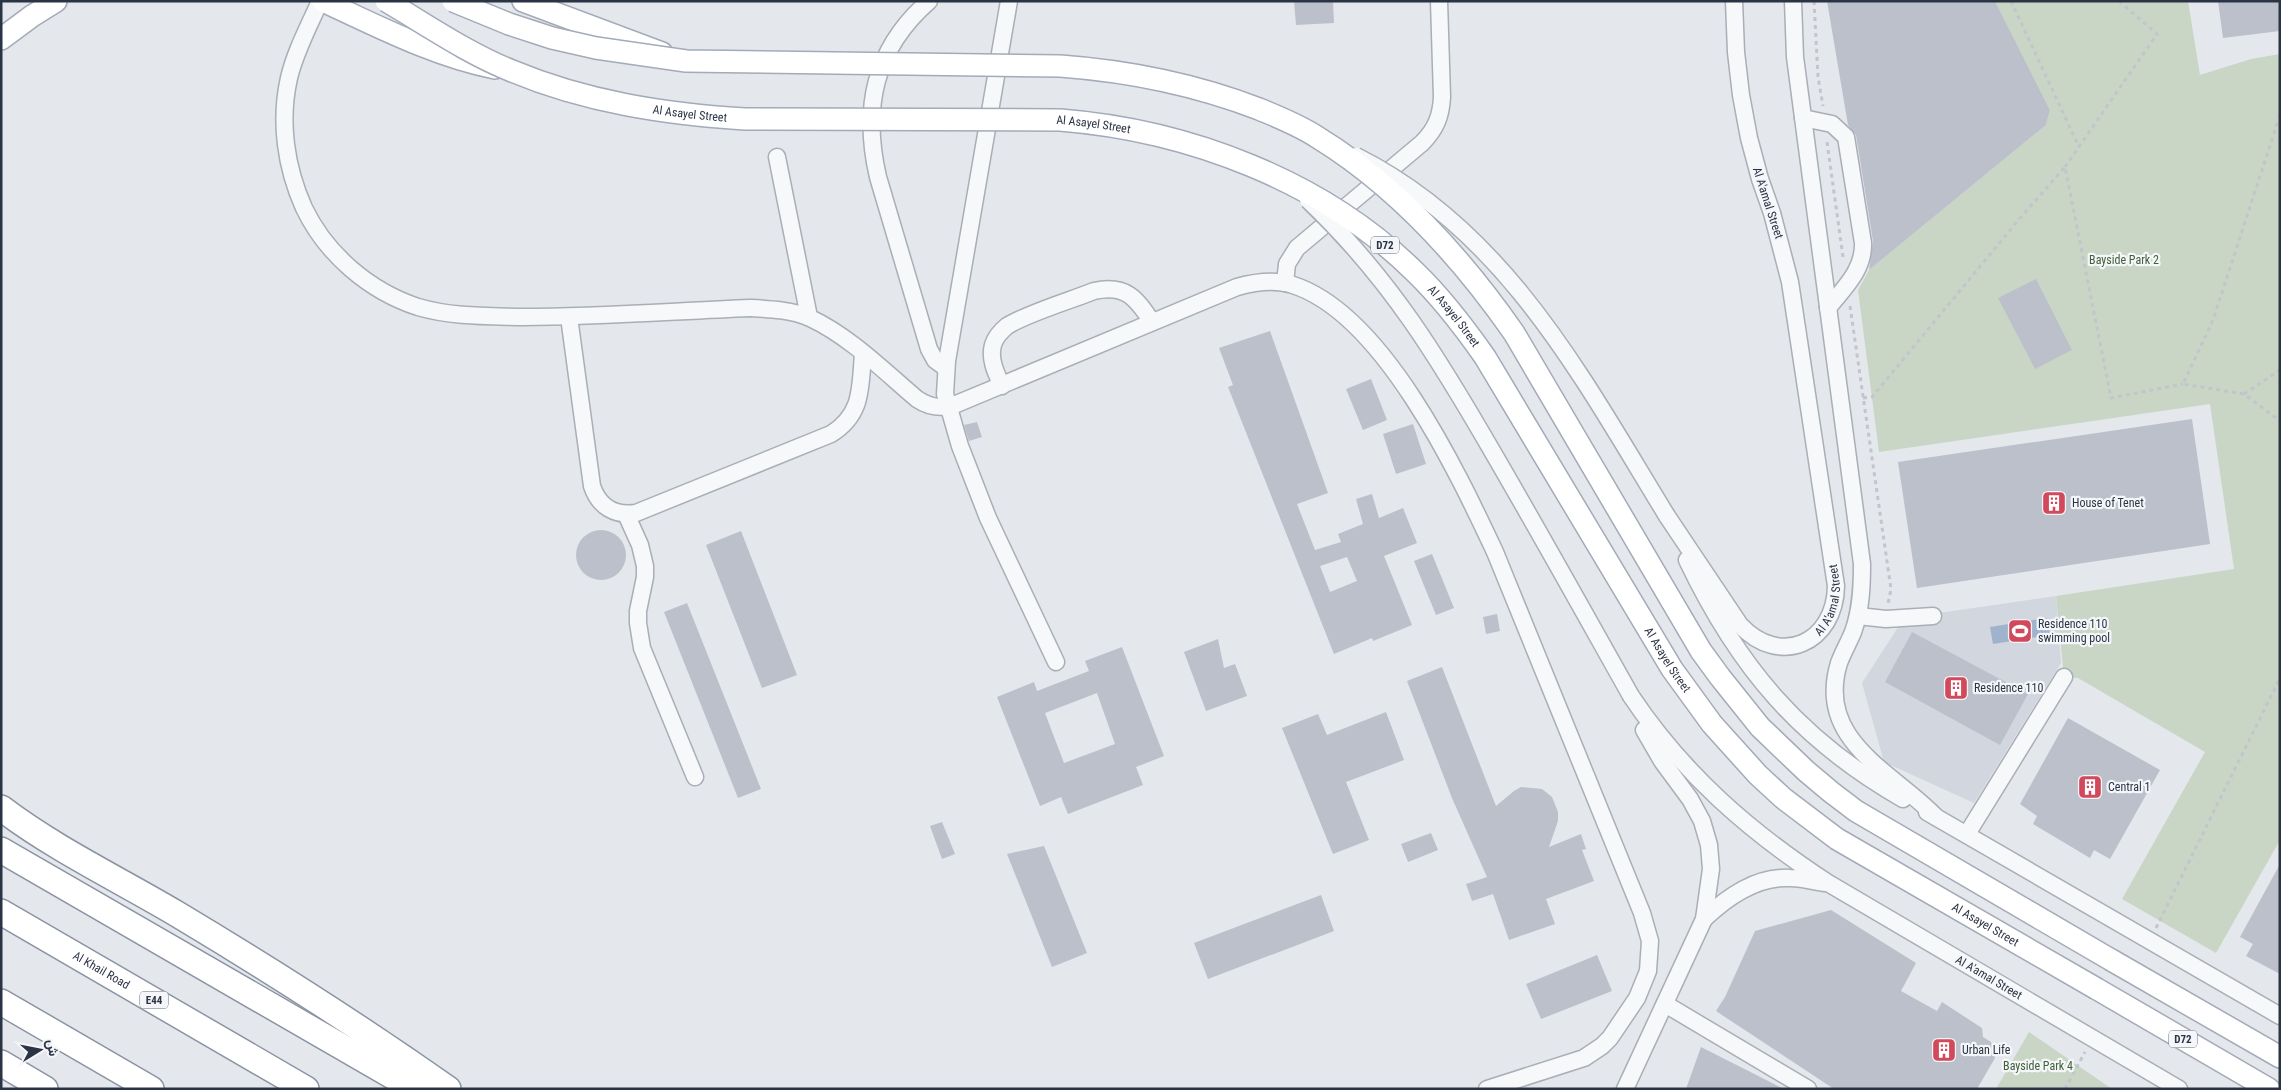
<svg xmlns="http://www.w3.org/2000/svg" width="2281" height="1090" font-family="'Roboto Condensed',Vazirmatn,sans-serif">
<style>
.built{fill:#d2d6de}
.green{fill:#c9d6c5}
.water{fill:#9fb4cc}
.building{fill:#bbc0ca;fill-rule:evenodd}
.lines{fill:none;stroke-linecap:round;stroke-linejoin:round}
.minor-casing{stroke:#a9aeb7;stroke-width:19}
.major-casing{stroke:#a3abb8;stroke-width:24}
.highway-casing{stroke:#8b94a3;stroke-width:28}
.path{stroke:#c2c5cb;stroke-width:3;stroke-dasharray:4 4;stroke-linecap:butt}
.minor{stroke:#f7f8fa;stroke-width:16}
.major{stroke:#fff;stroke-width:21}
.highway{stroke:#fff;stroke-width:25}
.minor-bridge-casing{stroke:#a9aeb7;stroke-width:19;stroke-linecap:butt}
.major-bridge-casing{stroke:#a3abb8;stroke-width:24;stroke-linecap:butt}
.minor-bridge{stroke:#f7f8fa;stroke-width:16}
.major-bridge{stroke:#fff;stroke-width:21}
.labels{text-anchor:middle;stroke-width:4.5;stroke-linejoin:round;paint-order:stroke}
.shield{fill:#f4f6f9;stroke:#676e7b;stroke-width:1}
.shield-label{font-size:11px;font-weight:bold;fill:#2b3445}
.street-label{font-size:12px;fill:#2b3445;stroke:#f4f6f9}
.park-label{font-size:12px;fill:#3f6138;stroke:#f4f6f9}
.poi-label{font-size:12px;fill:#2b3445;stroke:#f4f6f9;text-anchor:start}
</style>
<rect width="100%" height="100%" fill="#e4e7ec"/>
<path class="built" d="M 2056,596 L 2061,663 L 1974,803 L 1884,762 L 1862,683 L 1904,618 Z"/>
<path class="green" d="M 1995,1 L 2188,1 L 2200,75 L 2251,59 L 2280,54 L 2280,840 L 2216,953 L 2122,899 L 2205,752 L 2078,678 L 2064,677 L 2056,596 L 2234,569 L 2210,404 L 1879,452 L 1858,290 L 1869,270 L 2046,125 L 2050,110 Z
M 2029,1032 L 2112,1089 L 1996,1089 Z"/>
<path class="water" d="M 2047,618 L 2050,635 L 1993,644 L 1990,627 Z"/>
<path class="building" d="M 1294,1 L 1333,1 L 1334,23 L 1296,25 Z
M 1827,1 L 1995,1 L 2050,110 L 2046,125 L 1869,270 L 1873,241 L 1856,135 L 1848,125 Z
M 2218,1 L 2280,1 L 2280,31 L 2223,38 Z
M 2036,279 L 2072,350 L 2035,369 L 1998,298 Z
M 1270,331 L 1328,493 L 1297,504 L 1315,550 L 1341,542 L 1338,534 L 1363,524 L 1356,499 L 1372,494 L 1379,518 L 1403,508 L 1417,543 L 1384,556 L 1412,625 L 1373,641 L 1372,638 L 1334,654 L 1228,387 L 1233,385 L 1219,348 ZM 1347,557 L 1357,581 L 1330,592 L 1320,566 Z
M 1371,379 L 1387,420 L 1363,430 L 1346,389 Z
M 2192,419 L 2210,544 L 1917,588 L 1898,462 Z
M 977,422 L 982,437 L 969,441 L 964,425 Z
M 1413,424 L 1426,464 L 1396,474 L 1383,434 Z
M576 555a25 25 0 1 1 50 0a25 25 0 1 1-50 0Z
M 741,531 L 797,675 L 762,688 L 706,545 Z
M 1432,554 L 1454,608 L 1436,615 L 1414,561 Z
M 687,603 L 761,789 L 738,798 L 664,612 Z
M 1497,614 L 1500,631 L 1486,634 L 1483,617 Z
M 1912,632 L 2028,694 L 2000,745 L 1885,682 Z
M 1218,639 L 1224,668 L 1235,664 L 1247,696 L 1206,711 L 1184,652 Z
M 1122,647 L 1164,756 L 1136,767 L 1143,785 L 1068,814 L 1061,797 L 1040,806 L 997,697 L 1034,682 L 1037,691 L 1089,671 L 1085,661 ZM 1097,693 L 1115,744 L 1064,763 L 1045,713 Z
M 1442,667 L 1496,806 L 1514,791 L 1521,787 L 1542,789 L 1552,797 L 1558,812 L 1558,821 L 1549,847 L 1581,834 L 1586,849 L 1582,850 L 1594,881 L 1546,899 L 1555,924 L 1509,940 L 1493,894 L 1472,901 L 1466,884 L 1487,877 L 1452,798 L 1407,681 Z
M 1386,712 L 1404,760 L 1346,782 L 1369,840 L 1333,854 L 1282,728 L 1318,714 L 1327,735 Z
M 2068,718 L 2160,770 L 2110,859 L 2094,850 L 2090,858 L 2033,824 L 2037,816 L 2020,804 Z
M 942,822 L 955,854 L 942,859 L 930,826 Z
M 1431,833 L 1438,850 L 1408,862 L 1401,844 Z
M 1044,846 L 1087,953 L 1052,967 L 1007,854 Z
M 2280,864 L 2280,974 L 2246,956 L 2253,944 L 2240,937 Z
M 1321,895 L 1334,931 L 1208,979 L 1194,943 Z
M 1831,910 L 1916,963 L 1901,991 L 1937,1011 L 1942,1002 L 1982,1028 L 1983,1037 L 1991,1042 L 1995,1058 L 1977,1089 L 1834,1089 L 1716,1011 L 1725,997 L 1755,931 Z
M 1597,955 L 1612,991 L 1541,1019 L 1526,984 Z
M 1701,1047 L 1784,1089 L 1686,1089 Z"/>
<g class="lines">
<defs>
<g id="minor">
<path d="M 320,1 C 309,26 295,52 289,78 C 279,122 286,168 304,208 C 326,254 369,291 418,307 C 452,317 488,316 523,317 C 599,317 675,311 750,308 C 770,309 792,310 810,318 C 849,336 884,371 917,399 C 929,407 940,409 954,405 L 1237,287 C 1255,282 1274,279 1293,285 C 1383,314 1457,471 1495,552 L 1642,913 L 1650,941 L 1648,971 L 1637,998 L 1610,1038 L 1602,1046 L 1584,1058 L 1487,1089"/>
<path d="M 929,1 C 874,49 862,108 878,177 L 929,349 L 935,360 L 946,368"/>
<path d="M 1009,1 L 947,361 L 945,394 L 960,446 L 988,518 L 1056,662"/>
<path d="M 1793,1 L 1795,57 L 1862,564 C 1862,587 1861,610 1853,632 C 1849,642 1843,652 1839,663 C 1815,741 1893,772 1936,817"/>
<path d="M 1803,118 L 1832,124 L 1846,137 L 1863,243 C 1864,270 1844,288 1828,308"/>
<path d="M 777,157 L 809,317"/>
<path d="M 1285,283 L 1287,264 L 1297,248 L 1422,143 C 1436,129 1441,116 1442,97 L 1439,1"/>
<path d="M 569,317 L 592,486 C 599,507 615,516 636,513 L 831,434 C 863,414 860,388 863,354"/>
<path d="M 1002,386 C 996,373 989,359 993,345 C 995,338 1001,331 1007,326 C 1028,313 1069,301 1094,291 C 1126,284 1136,298 1152,322"/>
<path d="M 626,514 L 640,545 L 645,566 L 645,577 L 638,611 L 638,623 L 642,648 L 695,777"/>
<path id="s1" d="M 1667,516 L 1740,625 C 1780,668 1835,643 1836,586 L 1790,282 L 1772,213 L 1760,179 L 1749,138 L 1741,95 L 1736,52 L 1734,1"/>
<path d="M 1687,560 C 1738,667 1800,740 1903,799"/>
<path d="M 1858,616 L 1886,619 L 1933,616"/>
<path id="s2" d="M 1631,696 C 1683,774 1750,832 1828,883 L 2179,1089"/>
<path d="M 1927,812 L 2280,1016"/>
<path d="M 1967,834 L 2064,677"/>
<path d="M 1704,919 C 1727,897 1756,876 1790,878 C 1801,878 1813,881 1824,883"/>
<path d="M 1665,1004 L 1808,1089"/>
<path d="M 1625,1089 L 1704,919 L 1711,869 L 1709,845 L 1702,821 L 1690,799 L 1662,761 L 1644,730"/>
</g>
<path id="major" d="M 323,1 C 379,27 435,56 495,68
M 523,1 L 662,53
M 1,39 L 32,16 L 56,1
M 2113,961 L 2280,1057
M 2097,989 L 2269,1089"/>
<g id="highway">
<path d="M 1,808 C 55,849 118,879 177,914 C 269,969 360,1027 448,1089"/>
<path d="M 1,850 L 415,1089"/>
<path id="s3" d="M 1,912 L 306,1089"/>
<path d="M 1,1002 L 151,1089"/>
<path d="M 1,1063 L 45,1089"/>
</g>
</defs>
<use href="#minor" class="minor-casing"/>
<use href="#major" class="major-casing"/>
<use href="#highway" class="highway-casing"/>
<path class="path" d="M 1814,1 L 1818,77 L 1823,106
M 2011,1 L 2079,147
M 2280,115 L 2213,320 L 2183,384 L 2244,394 L 2280,421
M 1827,142 L 1843,257
M 2065,167 L 2157,34 L 2119,1
M 1850,306 L 1891,589 L 1888,604
M 2244,394 L 2280,370
M 1863,398 L 1872,397 L 2021,217 L 2065,167 L 2111,398 L 2183,384
M 2156,928 L 2280,678
M 2065,1089 L 2085,1052"/>
<use href="#minor" class="minor"/>
<use href="#major" class="major"/>
<use href="#highway" class="highway"/>
<defs>
<path id="minor-bridge" d="M 1356,156 C 1506,231 1583,379 1667,516
M 1308,200 C 1390,278 1439,359 1495,456 C 1541,535 1586,616 1631,696"/>
<g id="major-bridge">
<path id="s4" d="M 386,1 C 427,25 467,53 512,71 C 586,102 665,114 745,119 L 1060,120 C 1188,130 1323,181 1415,272 C 1442,298 1464,327 1485,357 L 1672,669 L 1712,724 L 1758,775 L 1783,798 L 1837,839 L 2097,989"/>
<path d="M 453,1 L 509,24 L 552,38 L 596,48 L 686,61 L 1060,66 C 1129,71 1194,84 1259,109 C 1278,117 1299,125 1317,137 C 1397,186 1461,257 1514,333 L 1701,651 L 1720,677 L 1760,727 L 1806,771 L 1831,792 L 1856,811 L 2113,961"/>
</g>
</defs>
<use href="#minor-bridge" class="minor-bridge-casing"/>
<use href="#major-bridge" class="major-bridge-casing"/>
<use href="#minor-bridge" class="minor-bridge"/>
<use href="#major-bridge" class="major-bridge"/>
</g>
<defs>
<symbol id="building-square" viewBox="-11 -11 22 22"><rect x="-9" y="-9" width="18" height="18" rx="4" fill="#d1495b" stroke="#f4f6f9"/><path d="M-4-6H4V6H1V3H-1V6H-4ZM-2.5-4.3h1.7v1.8h-1.7ZM.8-4.3h1.7v1.8H.8ZM-2.5-1h1.7V.8h-1.7ZM.8-1h1.7V.8H.8Z" fill="#fff"/></symbol>
<symbol id="stadium-square" viewBox="-11 -11 22 22"><rect x="-9" y="-9" width="18" height="18" rx="4" fill="#d1495b" stroke="#f4f6f9"/><path d="M0-5a6.5 5 0 1 0 0 10a6.5 5 0 1 0 0-10ZM-3.5-1.8h7v3.6h-7Z" fill="#fff"/></symbol>
</defs>
<g fill-rule="evenodd">
<use href="#building-square" x="2040" y="489" width="28" height="28"/>
<use href="#stadium-square" x="2006" y="617" width="28" height="28"/>
<use href="#building-square" x="1942" y="674" width="28" height="28"/>
<use href="#building-square" x="2076" y="773" width="28" height="28"/>
<use href="#building-square" x="1930" y="1036" width="28" height="28"/>
</g>
<g class="labels">
<g class="shield">
<rect x="1371" y="236.5" width="28" height="17" rx="4"/>
<rect x="140" y="991.5" width="28" height="17" rx="4"/>
<rect x="2169" y="1030.5" width="28" height="17" rx="4"/>
</g>
<g class="shield-label">
<text x="1385" y="249">D72</text>
<text x="154" y="1004">E44</text>
<text x="2183" y="1043">D72</text>
</g>
<g class="street-label">
<text dy="4" stroke="none"><textPath href="#s4" startOffset="328">Al Asayel Street</textPath></text>
<text dy="4" stroke="none"><textPath href="#s4" startOffset="732">Al Asayel Street</textPath></text>
<text transform="translate(1768 203) rotate(72)" y="4">Al A'amal Street</text>
<text dy="4" stroke="none"><textPath href="#s4" startOffset="1151">Al Asayel Street</textPath></text>
<text dy="4" stroke="none"><textPath href="#s1" startOffset="255">Al A'amal Street</textPath></text>
<text dy="4" stroke="none"><textPath href="#s4" startOffset="1556">Al Asayel Street</textPath></text>
<text dy="4" stroke="none"><textPath href="#s4" startOffset="1976">Al Asayel Street</textPath></text>
<text dy="4" stroke="none"><textPath href="#s3" startOffset="116">Al Khail Road</textPath></text>
<text dy="4" stroke="none"><textPath href="#s2" startOffset="460">Al A'amal Street</textPath></text>
</g>
<g class="park-label">
<text x="2124" y="264">Bayside Park 2</text>
<text x="2038" y="1070">Bayside Park 4</text>
</g>
<g class="poi-label">
<text x="2072" y="507">House of Tenet</text>
<text x="2038" y="628">Residence 110<tspan x="2038" dy="14">swimming pool</tspan></text>
<text x="1974" y="692">Residence 110</text>
<text x="2108" y="791">Central 1</text>
<text x="1962" y="1054">Urban Life</text>
</g>
</g>
<rect width="2281" height="1090" fill="none" stroke="#2b3445" stroke-width="5"/>
<g transform="translate(40 1050) rotate(80)" stroke="#f4f6f9" stroke-width="4" paint-order="stroke">
<path d="M0-4L9 19L0 12L-9 19Z" fill="#2b3445"/>
<text y="-8" font-size="14" font-weight="bold" text-anchor="middle" fill="#2b3445">ش</text>
</g>
</svg>
